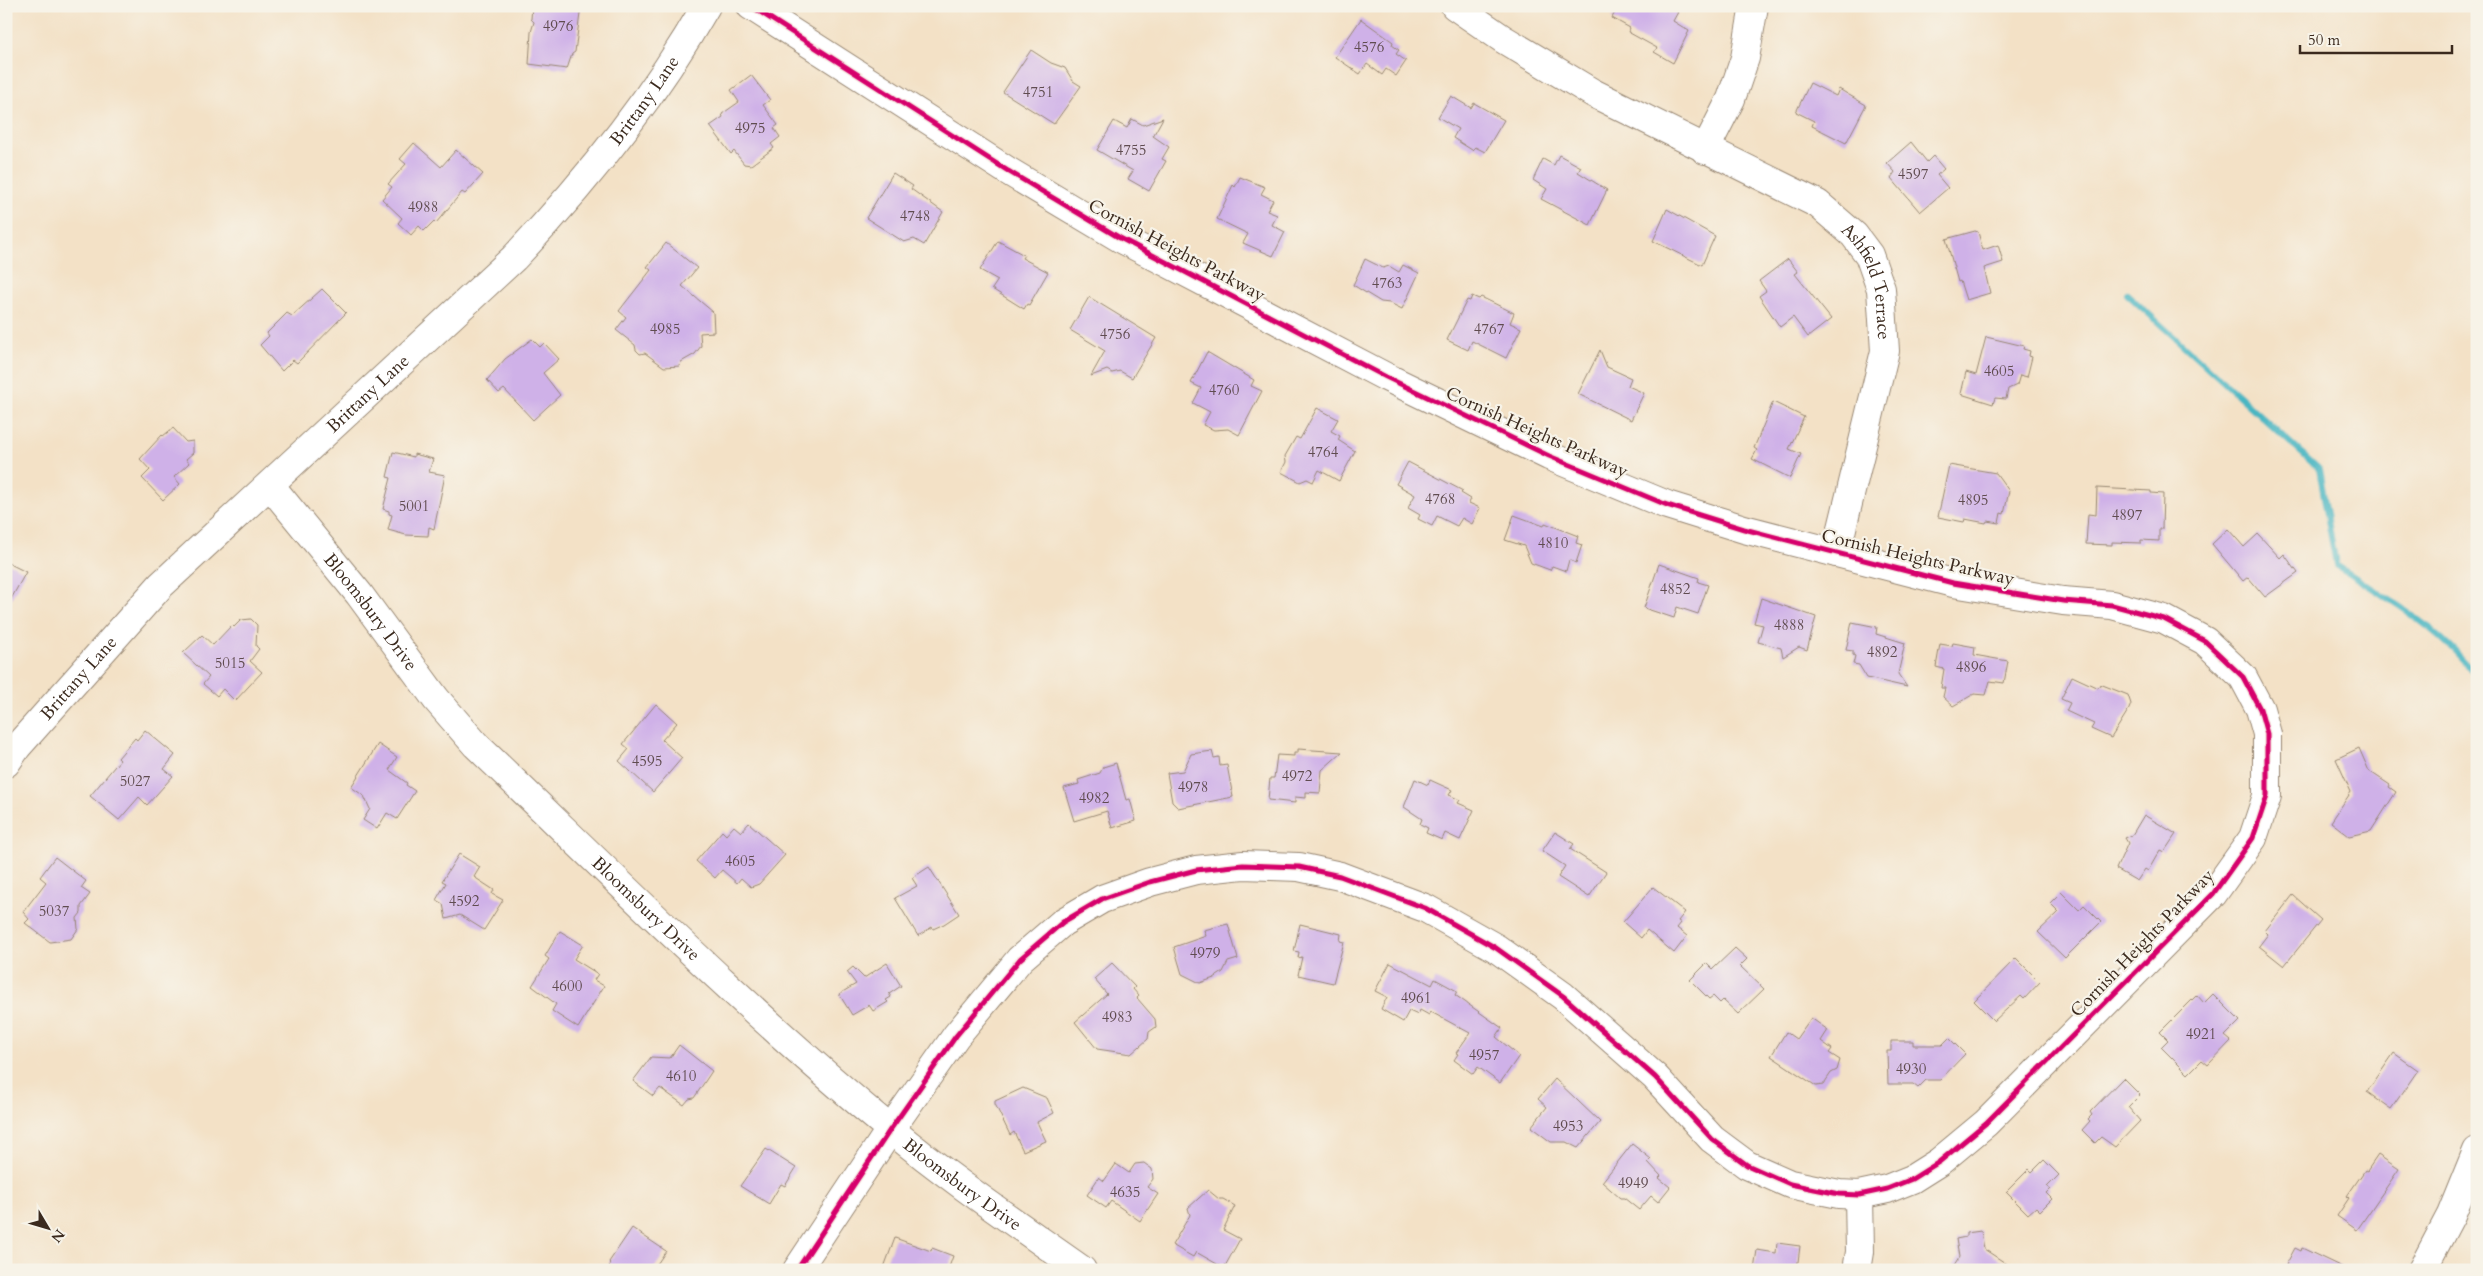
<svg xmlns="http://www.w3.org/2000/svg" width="2483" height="1276" font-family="Cardo,serif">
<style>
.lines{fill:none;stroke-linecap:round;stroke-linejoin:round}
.stream{stroke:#48b6c2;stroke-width:6}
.building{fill:#cfb1e8}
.minor-casing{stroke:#978672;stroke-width:30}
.minor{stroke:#fff;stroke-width:28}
.cycleway-casing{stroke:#f7f3e8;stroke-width:8}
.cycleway{stroke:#d6006c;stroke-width:5}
.labels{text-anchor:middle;stroke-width:4.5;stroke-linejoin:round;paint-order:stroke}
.number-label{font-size:15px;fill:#604c50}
.street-label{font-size:18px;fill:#3b2a1e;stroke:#f7f3e8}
</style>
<rect width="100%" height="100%" fill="#f7f3e8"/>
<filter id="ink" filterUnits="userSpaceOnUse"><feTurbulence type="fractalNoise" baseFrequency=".02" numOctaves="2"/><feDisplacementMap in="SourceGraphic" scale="10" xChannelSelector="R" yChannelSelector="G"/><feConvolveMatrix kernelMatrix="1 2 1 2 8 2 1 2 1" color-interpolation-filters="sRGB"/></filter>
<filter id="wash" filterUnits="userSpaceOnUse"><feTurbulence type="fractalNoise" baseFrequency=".0096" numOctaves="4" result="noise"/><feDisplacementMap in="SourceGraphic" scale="20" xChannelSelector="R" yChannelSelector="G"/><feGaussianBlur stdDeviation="1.12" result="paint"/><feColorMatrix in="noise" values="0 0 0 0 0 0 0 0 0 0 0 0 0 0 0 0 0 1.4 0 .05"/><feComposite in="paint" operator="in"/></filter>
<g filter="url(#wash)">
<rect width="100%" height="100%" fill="#f3e1c6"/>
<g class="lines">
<path class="stream" d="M 2127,294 L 2319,469 L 2336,565 C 2386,598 2441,627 2477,677"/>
</g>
<g id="blocks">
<path class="building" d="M 532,6 L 581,6 L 575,52 L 572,54 L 567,69 L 529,64 L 531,32 L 534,22 L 531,19 Z
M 1618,6 L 1668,6 L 1678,12 L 1673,21 L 1689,31 L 1673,63 L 1654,52 L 1657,48 L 1628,32 L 1630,28 L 1612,18 Z
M 1361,19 L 1393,42 L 1392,45 L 1399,50 L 1396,54 L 1406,61 L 1396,76 L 1386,69 L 1382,75 L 1367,64 L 1360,74 L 1335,57 Z
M 1031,50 L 1051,63 L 1065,68 L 1073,81 L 1081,86 L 1054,124 L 1003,92 Z
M 751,75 L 770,100 L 763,105 L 778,125 L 774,128 L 780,137 L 771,144 L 774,148 L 751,165 L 744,164 L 734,151 L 731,154 L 710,126 L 723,117 L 722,114 L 739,102 L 731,90 Z
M 1810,83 L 1836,96 L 1839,89 L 1866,105 L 1846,143 L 1812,126 L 1814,121 L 1796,112 Z
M 1451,96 L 1471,108 L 1474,103 L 1504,120 L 1485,152 L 1475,147 L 1472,150 L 1453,138 L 1458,129 L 1438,117 Z
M 1163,118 L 1153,136 L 1169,147 L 1162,159 L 1166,161 L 1149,191 L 1128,179 L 1133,171 L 1097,150 L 1114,121 L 1127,128 L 1132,119 L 1143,125 Z
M 1911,142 L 1927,162 L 1933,156 L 1944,169 L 1937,175 L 1948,188 L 1920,212 L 1891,178 L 1895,172 L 1887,163 Z
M 414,143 L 441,167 L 456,150 L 483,174 L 465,194 L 462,192 L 436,223 L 434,221 L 424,231 L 419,226 L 411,235 L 398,223 L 402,218 L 382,199 L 392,187 L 388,184 L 406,164 L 400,159 Z
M 1559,155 L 1581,167 L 1578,172 L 1607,190 L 1590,225 L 1541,199 L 1547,189 L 1533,180 L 1543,159 L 1554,165 Z
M 893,173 L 913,186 L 911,189 L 943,212 L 924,245 L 914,239 L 904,242 L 866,218 Z
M 1240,177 L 1265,187 L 1261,194 L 1273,200 L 1267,211 L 1277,215 L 1272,225 L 1285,232 L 1273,256 L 1243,243 L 1248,234 L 1217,219 L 1233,185 L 1235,187 Z
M 1667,209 L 1715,236 L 1702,265 L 1653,241 Z
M 1975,231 L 1978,232 L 1983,250 L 1998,245 L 2003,262 L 1984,268 L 1990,293 L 1966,300 L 1960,281 L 1958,282 L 1946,239 Z
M 998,241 L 1024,255 L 1022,258 L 1048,272 L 1029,305 L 1027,304 L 1024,309 L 992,289 L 998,280 L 980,270 Z
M 666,243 L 697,268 L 682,286 L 713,312 L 714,332 L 700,333 L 701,346 L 695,354 L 681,362 L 680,366 L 664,367 L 645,353 L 640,354 L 636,350 L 635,345 L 616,330 L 626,317 L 619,311 L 651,270 L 647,267 Z
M 1365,259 L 1383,268 L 1389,266 L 1399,272 L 1403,265 L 1419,273 L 1402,309 L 1390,303 L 1381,302 L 1353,285 Z
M 1788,259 L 1798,272 L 1795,274 L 1831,319 L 1808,337 L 1793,317 L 1780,327 L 1759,296 L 1766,291 L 1759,281 Z
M 322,289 L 346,313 L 297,363 L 293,360 L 282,371 L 260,345 L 269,336 L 267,333 L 287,313 L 292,316 Z
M 1472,296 L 1479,299 L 1481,297 L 1514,313 L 1510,323 L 1521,328 L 1506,358 L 1472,341 L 1468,350 L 1447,340 L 1467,300 L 1470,301 Z
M 1089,297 L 1156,338 L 1132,378 L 1120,371 L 1112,373 L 1107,370 L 1091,376 L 1105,351 L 1070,330 Z
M 1986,337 L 2024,346 L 2023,349 L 2030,351 L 2029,356 L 2032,357 L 2027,377 L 2020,375 L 2017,385 L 2008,389 L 2006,399 L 1995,398 L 1993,404 L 1961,394 L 1966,372 L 1976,375 Z
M 532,339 L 540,347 L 544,343 L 559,359 L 543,373 L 560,395 L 533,420 L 504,389 L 499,393 L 487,380 L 505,359 Z
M 1600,350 L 1607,367 L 1631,378 L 1628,386 L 1644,393 L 1631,420 L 1578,394 Z
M 1207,352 L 1254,380 L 1251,386 L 1262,391 L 1239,435 L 1228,429 L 1214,430 L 1203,425 L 1210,412 L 1193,403 L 1201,388 L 1191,383 Z
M 1773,402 L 1804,417 L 1789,449 L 1801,454 L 1790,478 L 1752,459 L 1757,450 L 1754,448 Z
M 1317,408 L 1338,419 L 1331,431 L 1340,436 L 1338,440 L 1355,451 L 1339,481 L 1319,470 L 1313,482 L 1307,479 L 1300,482 L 1281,472 L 1286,462 L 1285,456 L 1296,437 L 1300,439 Z
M 173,428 L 186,442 L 193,441 L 193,453 L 186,459 L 189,463 L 174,477 L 180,484 L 163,500 L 142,478 L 150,470 L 140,459 L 162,435 L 163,436 Z
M 393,452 L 414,457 L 414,454 L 433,459 L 429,472 L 445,475 L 434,529 L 429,527 L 428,536 L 406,535 L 388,530 L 392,515 L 389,514 L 389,511 L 383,509 L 391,478 L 387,477 Z
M 1408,462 L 1463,491 L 1461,493 L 1471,499 L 1469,503 L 1480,508 L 1472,524 L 1462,518 L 1457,526 L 1437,516 L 1432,526 L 1418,519 L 1420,515 L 1408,508 L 1415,495 L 1396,484 Z
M 1949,465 L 1996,473 L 2009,491 L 2004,514 L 2001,513 L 1999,523 L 1987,521 L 1986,523 L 1965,519 L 1964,522 L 1938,517 Z
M 2097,488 L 2151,491 L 2151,493 L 2163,494 L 2162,529 L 2159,529 L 2159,541 L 2141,540 L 2141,543 L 2112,542 L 2112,545 L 2086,544 L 2088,514 L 2096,515 Z
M 1514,515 L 1544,526 L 1545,523 L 1578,536 L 1576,543 L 1582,545 L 1576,563 L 1569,560 L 1566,571 L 1552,566 L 1550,570 L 1531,563 L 1524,546 L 1505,540 Z
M 2228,529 L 2244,547 L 2258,534 L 2280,558 L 2284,554 L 2298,573 L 2265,597 L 2248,577 L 2243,581 L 2212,544 Z
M 6,562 L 26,572 L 6,608 Z
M 1659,564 L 1699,578 L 1698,582 L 1708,585 L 1698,614 L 1677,607 L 1674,618 L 1644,608 Z
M 1761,598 L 1816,617 L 1807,650 L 1799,647 L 1783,657 L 1781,648 L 1758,642 L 1763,625 L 1754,623 Z
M 251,619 L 257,625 L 256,646 L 259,649 L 250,661 L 262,672 L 235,701 L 223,689 L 217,696 L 203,684 L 209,677 L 183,653 L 202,635 L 213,645 L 232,625 L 234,627 L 241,620 Z
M 1852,622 L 1877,627 L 1876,634 L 1905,643 L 1898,674 L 1907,687 L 1867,678 L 1859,665 L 1853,664 L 1855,656 L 1853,655 L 1853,651 L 1846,650 Z
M 1953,643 L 1975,647 L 1974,655 L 2008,661 L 2004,683 L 1990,681 L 1986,695 L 1974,694 L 1953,706 L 1943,697 L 1945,688 L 1941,688 L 1944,669 L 1936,667 L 1940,644 L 1952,646 Z
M 2072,676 L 2098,688 L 2100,684 L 2128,695 L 2131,704 L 2129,709 L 2111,738 L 2091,729 L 2094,724 L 2066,711 L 2070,703 L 2061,699 Z
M 656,704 L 677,723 L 662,740 L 682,758 L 653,792 L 619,761 L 629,749 L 623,744 Z
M 145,730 L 175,755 L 164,769 L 173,776 L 147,805 L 139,797 L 119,820 L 90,796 L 120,760 L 118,758 L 135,738 L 137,740 Z
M 378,744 L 397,757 L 389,770 L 407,783 L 406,785 L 415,791 L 397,819 L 387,813 L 377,829 L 363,820 L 370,809 L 364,796 L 351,787 Z
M 2359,748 L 2369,771 L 2390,785 L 2389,787 L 2396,792 L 2371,831 L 2349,836 L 2331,822 L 2351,792 L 2336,759 Z
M 1298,749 L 1342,752 L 1322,770 L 1320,793 L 1306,792 L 1306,798 L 1295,797 L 1295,803 L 1268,800 L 1270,778 L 1274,778 L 1277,755 L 1294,756 L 1294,753 L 1298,753 Z
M 1212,751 L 1214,758 L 1219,757 L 1220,766 L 1227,765 L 1233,797 L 1178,808 L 1172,802 L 1167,773 L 1183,771 L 1191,754 Z
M 1116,763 L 1126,800 L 1130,799 L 1136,821 L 1112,828 L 1107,811 L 1074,821 L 1064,788 L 1079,784 L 1078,780 L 1100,773 L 1103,767 Z
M 1415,779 L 1428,785 L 1430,780 L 1452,790 L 1449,795 L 1460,800 L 1458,803 L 1474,810 L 1460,840 L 1445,833 L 1442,840 L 1426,833 L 1428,828 L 1420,824 L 1422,819 L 1404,807 Z
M 2144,815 L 2176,834 L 2164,852 L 2160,850 L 2148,871 L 2145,869 L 2137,881 L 2116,869 L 2128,843 L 2125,838 L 2132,835 Z
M 749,823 L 785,855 L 759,884 L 751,887 L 741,878 L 737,883 L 722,870 L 715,878 L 696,861 L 722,831 L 726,835 L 734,826 L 741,832 Z
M 1555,832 L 1574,844 L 1570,849 L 1606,872 L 1589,897 L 1558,877 L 1565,866 L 1542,851 Z
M 459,854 L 480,867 L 474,877 L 494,890 L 492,894 L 503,900 L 484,930 L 460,915 L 446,919 L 443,904 L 436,900 L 446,883 L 442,881 Z
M 55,857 L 86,881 L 81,888 L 90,894 L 81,906 L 81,913 L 77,918 L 78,929 L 71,939 L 50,942 L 25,923 L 29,919 L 23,912 L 46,882 L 40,877 Z
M 929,867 L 959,914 L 944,924 L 933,929 L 932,927 L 918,936 L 895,898 L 917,886 L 912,878 Z
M 1653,887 L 1685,912 L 1678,921 L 1681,923 L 1677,928 L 1687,936 L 1674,953 L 1647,930 L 1641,938 L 1623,922 Z
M 2061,892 L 2079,910 L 2084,905 L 2101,922 L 2065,958 L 2038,932 L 2059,912 L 2050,903 Z
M 2293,895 L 2321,920 L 2284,966 L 2259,946 L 2268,934 L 2265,931 Z
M 1228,924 L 1238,959 L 1228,962 L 1223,972 L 1214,978 L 1200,983 L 1182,974 L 1174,947 L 1206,936 L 1204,930 Z
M 1300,924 L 1341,934 L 1340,941 L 1344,942 L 1333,983 L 1298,975 L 1302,957 L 1298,958 L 1299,952 L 1294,951 Z
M 560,931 L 583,945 L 574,959 L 598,974 L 594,980 L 604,986 L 578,1028 L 552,1011 L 556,1004 L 532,986 L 549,959 L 545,956 Z
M 1735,948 L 1747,959 L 1740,966 L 1764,989 L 1738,1014 L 1723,1000 L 1720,1003 L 1713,996 L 1709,999 L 1690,980 L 1707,963 L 1713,969 Z
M 2016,958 L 2040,982 L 2024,999 L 2021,996 L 1994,1021 L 1974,1001 Z
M 887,963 L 901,986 L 889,994 L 891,997 L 886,1000 L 888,1002 L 873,1011 L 869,1005 L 852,1015 L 839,994 L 856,984 L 847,972 L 853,967 L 864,978 Z
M 1112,963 L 1135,987 L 1133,989 L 1139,996 L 1137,998 L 1155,1019 L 1156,1027 L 1149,1032 L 1148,1039 L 1131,1054 L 1097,1049 L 1075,1022 L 1107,994 L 1094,979 Z
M 1390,963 L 1432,985 L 1435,979 L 1457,991 L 1455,995 L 1502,1028 L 1496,1037 L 1519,1056 L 1500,1083 L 1478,1067 L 1473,1074 L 1454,1060 L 1458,1054 L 1456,1053 L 1470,1033 L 1431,1012 L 1429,1015 L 1420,1010 L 1418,1015 L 1409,1011 L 1403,1022 L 1381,1009 L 1387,997 L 1375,991 Z
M 2213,994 L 2240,1021 L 2225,1036 L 2231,1041 L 2208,1065 L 2202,1060 L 2188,1074 L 2161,1047 L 2168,1040 L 2160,1032 L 2197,995 L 2204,1003 Z
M 1811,1018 L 1828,1030 L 1821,1041 L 1832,1049 L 1829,1053 L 1840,1060 L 1837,1070 L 1831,1073 L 1823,1085 L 1816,1086 L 1771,1056 L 1786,1032 L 1796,1039 Z
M 1949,1038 L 1965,1054 L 1940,1080 L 1926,1080 L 1918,1088 L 1913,1084 L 1888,1084 L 1887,1051 L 1891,1051 L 1891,1041 L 1913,1041 L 1913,1045 L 1942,1045 Z
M 679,1045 L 712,1071 L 694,1098 L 689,1099 L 684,1105 L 660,1088 L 653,1096 L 633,1081 L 651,1057 L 670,1058 Z
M 2394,1053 L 2418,1070 L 2391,1109 L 2367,1092 Z
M 2123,1078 L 2140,1095 L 2128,1107 L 2140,1121 L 2115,1147 L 2101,1137 L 2095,1143 L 2082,1130 L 2090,1121 L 2088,1119 L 2092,1115 L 2090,1112 Z
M 1555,1079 L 1600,1122 L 1578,1148 L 1566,1142 L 1551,1142 L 1531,1127 L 1547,1107 L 1538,1099 Z
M 1023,1088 L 1047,1098 L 1054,1113 L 1037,1122 L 1046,1141 L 1023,1151 L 1014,1132 L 1010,1135 L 995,1104 L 995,1101 Z
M 1632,1144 L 1651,1159 L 1648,1162 L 1661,1176 L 1659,1178 L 1670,1187 L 1658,1202 L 1651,1196 L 1639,1210 L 1624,1198 L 1620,1198 L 1602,1182 Z
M 766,1149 L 796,1168 L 785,1186 L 781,1184 L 769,1204 L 740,1186 Z
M 2378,1155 L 2399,1169 L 2357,1230 L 2337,1216 L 2349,1198 L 2347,1196 L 2365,1170 L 2367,1171 Z
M 2044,1160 L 2059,1175 L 2047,1187 L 2050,1189 L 2046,1193 L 2052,1199 L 2040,1211 L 2036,1207 L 2028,1214 L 2006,1192 L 2029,1169 L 2032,1172 Z
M 1144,1163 L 1152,1169 L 1153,1179 L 1147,1187 L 1158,1194 L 1140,1221 L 1111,1201 L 1106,1208 L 1087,1195 L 1099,1177 L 1104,1181 L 1116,1164 L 1129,1173 L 1135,1164 Z
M 1208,1190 L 1219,1199 L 1223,1199 L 1235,1206 L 1223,1230 L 1240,1239 L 1224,1268 L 1196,1252 L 1193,1257 L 1172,1245 L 1190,1215 L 1188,1208 Z
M 632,1228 L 666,1251 L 653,1270 L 607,1270 L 611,1264 L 609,1262 Z
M 1981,1231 L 1984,1249 L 2016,1270 L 1951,1270 L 1959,1257 L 1956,1239 L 1966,1237 L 1966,1233 Z
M 895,1238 L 931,1251 L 932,1248 L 953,1256 L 948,1270 L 883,1270 Z
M 1777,1243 L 1800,1246 L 1797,1270 L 1754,1270 L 1757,1250 L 1776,1253 Z
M 2295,1248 L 2301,1251 L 2302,1248 L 2348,1270 L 2294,1270 L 2286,1265 Z"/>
</g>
</g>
<g filter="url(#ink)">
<use href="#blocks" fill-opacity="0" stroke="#978672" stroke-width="1"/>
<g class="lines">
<defs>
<g id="minor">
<path d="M 751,6 L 1008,171 L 1120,238 L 1386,377 L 1549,456 L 1667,505 L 1744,529 L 1953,583 L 2063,601 L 2112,605 L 2164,619 L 2205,641 L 2243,677 L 2260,709 L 2267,734 L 2267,796 L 2253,838 L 2213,894 L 1986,1123 L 1939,1162 L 1912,1179 L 1887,1189 L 1859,1195 L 1839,1194 L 1790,1184 L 1747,1165 L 1712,1139 L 1655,1077 L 1563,996 L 1496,948 L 1425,908 L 1340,876 L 1299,867 L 1243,865 L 1196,870 L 1150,882 L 1102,899 L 1063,922 L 1020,959 L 956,1036 L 890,1130 L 797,1270"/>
<path id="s1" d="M 1455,6 L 1503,39 L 1593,93 L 1818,204 L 1854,235 L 1869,255 L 1881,289 L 1885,351 L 1836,553"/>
<path d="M 1705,150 L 1731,99 L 1745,58 L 1754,6"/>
<path id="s2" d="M 270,485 L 359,594 L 436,699 L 476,745 C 612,875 745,1009 890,1129 C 951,1180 1017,1224 1082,1270"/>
<path id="s3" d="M 6,763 L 17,747 L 161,585 L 514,258 C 586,182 654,97 706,6"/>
<path d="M 1857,1270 L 1860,1252 L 1859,1195"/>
<path d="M 2422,1270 L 2451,1215 L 2477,1151"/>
</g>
</defs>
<use href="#minor" class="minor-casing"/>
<use href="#minor" class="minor"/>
<defs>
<path id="cycleway" d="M 751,6 L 1008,171 L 1120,238 L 1386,377 L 1549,456 L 1667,505 L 1744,529 L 1953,583 L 2063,601 L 2112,605 L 2164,619 L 2205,641 L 2243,677 L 2260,709 L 2267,734 L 2267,796 L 2253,838 L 2213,894 L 1986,1123 L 1939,1162 L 1912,1179 L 1887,1189 L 1859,1195 L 1839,1194 L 1790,1184 L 1747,1165 L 1712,1139 L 1655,1077 L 1563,996 L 1496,948 L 1425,908 L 1340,876 L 1299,867 L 1243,865 L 1196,870 L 1150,882 L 1102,899 L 1063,922 L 1020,959 L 956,1036 L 890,1130 L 797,1270"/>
</defs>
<use href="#cycleway" class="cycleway-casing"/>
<use href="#cycleway" class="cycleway"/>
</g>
</g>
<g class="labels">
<g class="number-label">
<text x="558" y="31">4976</text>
<text x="1369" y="52">4576</text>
<text x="1038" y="97">4751</text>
<text x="750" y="133">4975</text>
<text x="1131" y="155">4755</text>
<text x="1913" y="179">4597</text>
<text x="423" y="212">4988</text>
<text x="915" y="221">4748</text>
<text x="1387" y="288">4763</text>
<text x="665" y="334">4985</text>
<text x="1489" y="334">4767</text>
<text x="1115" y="339">4756</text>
<text x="1999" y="376">4605</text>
<text x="1224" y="395">4760</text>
<text x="1323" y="457">4764</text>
<text x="1440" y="504">4768</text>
<text x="1973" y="505">4895</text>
<text x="414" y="511">5001</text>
<text x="2127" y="520">4897</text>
<text x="1553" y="548">4810</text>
<text x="1675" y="594">4852</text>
<text x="1789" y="630">4888</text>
<text x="1882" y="657">4892</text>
<text x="230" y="668">5015</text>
<text x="1971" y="672">4896</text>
<text x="647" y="766">4595</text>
<text x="1297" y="781">4972</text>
<text x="135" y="786">5027</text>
<text x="1193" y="792">4978</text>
<text x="1094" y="803">4982</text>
<text x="740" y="866">4605</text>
<text x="464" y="906">4592</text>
<text x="54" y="916">5037</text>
<text x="1205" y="958">4979</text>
<text x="567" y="991">4600</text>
<text x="1416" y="1003">4961</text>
<text x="1117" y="1022">4983</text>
<text x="2201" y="1039">4921</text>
<text x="1484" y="1060">4957</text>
<text x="1911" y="1074">4930</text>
<text x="681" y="1081">4610</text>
<text x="1568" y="1131">4953</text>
<text x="1633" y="1188">4949</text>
<text x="1125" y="1197">4635</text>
</g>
<g class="street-label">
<text dy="6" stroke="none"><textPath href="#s3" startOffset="922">Brittany Lane</textPath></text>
<text transform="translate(1177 250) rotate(28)" y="6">Cornish Heights Parkway</text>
<text dy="6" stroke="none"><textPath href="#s1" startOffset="511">Ashfield Terrace</textPath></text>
<text dy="6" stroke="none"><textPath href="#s3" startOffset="518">Brittany Lane</textPath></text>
<text transform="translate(1537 432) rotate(24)" y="6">Cornish Heights Parkway</text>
<text transform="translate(1918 557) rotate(13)" y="6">Cornish Heights Parkway</text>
<text dy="6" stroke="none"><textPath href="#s2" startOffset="162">Bloomsbury Drive</textPath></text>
<text dy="6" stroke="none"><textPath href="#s3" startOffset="112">Brittany Lane</textPath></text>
<text dy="6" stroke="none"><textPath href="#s2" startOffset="568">Bloomsbury Drive</textPath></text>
<text transform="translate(2142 943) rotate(-46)" y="6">Cornish Heights Parkway</text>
<text dy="6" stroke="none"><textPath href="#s2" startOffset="988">Bloomsbury Drive</textPath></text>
</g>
</g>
<rect width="2483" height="1276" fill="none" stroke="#f7f3e8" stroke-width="25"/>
<g transform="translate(48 1228) rotate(128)" stroke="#f7f3e8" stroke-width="4" paint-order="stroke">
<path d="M0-4L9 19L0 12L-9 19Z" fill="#3b2a1e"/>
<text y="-8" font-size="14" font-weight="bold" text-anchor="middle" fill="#3b2a1e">N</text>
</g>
<path d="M2300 45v8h152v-8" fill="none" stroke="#3b2a1e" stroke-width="2.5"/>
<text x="2308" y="45" font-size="15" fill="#3b2a1e" stroke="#f7f3e8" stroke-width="4" paint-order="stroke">50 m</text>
</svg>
